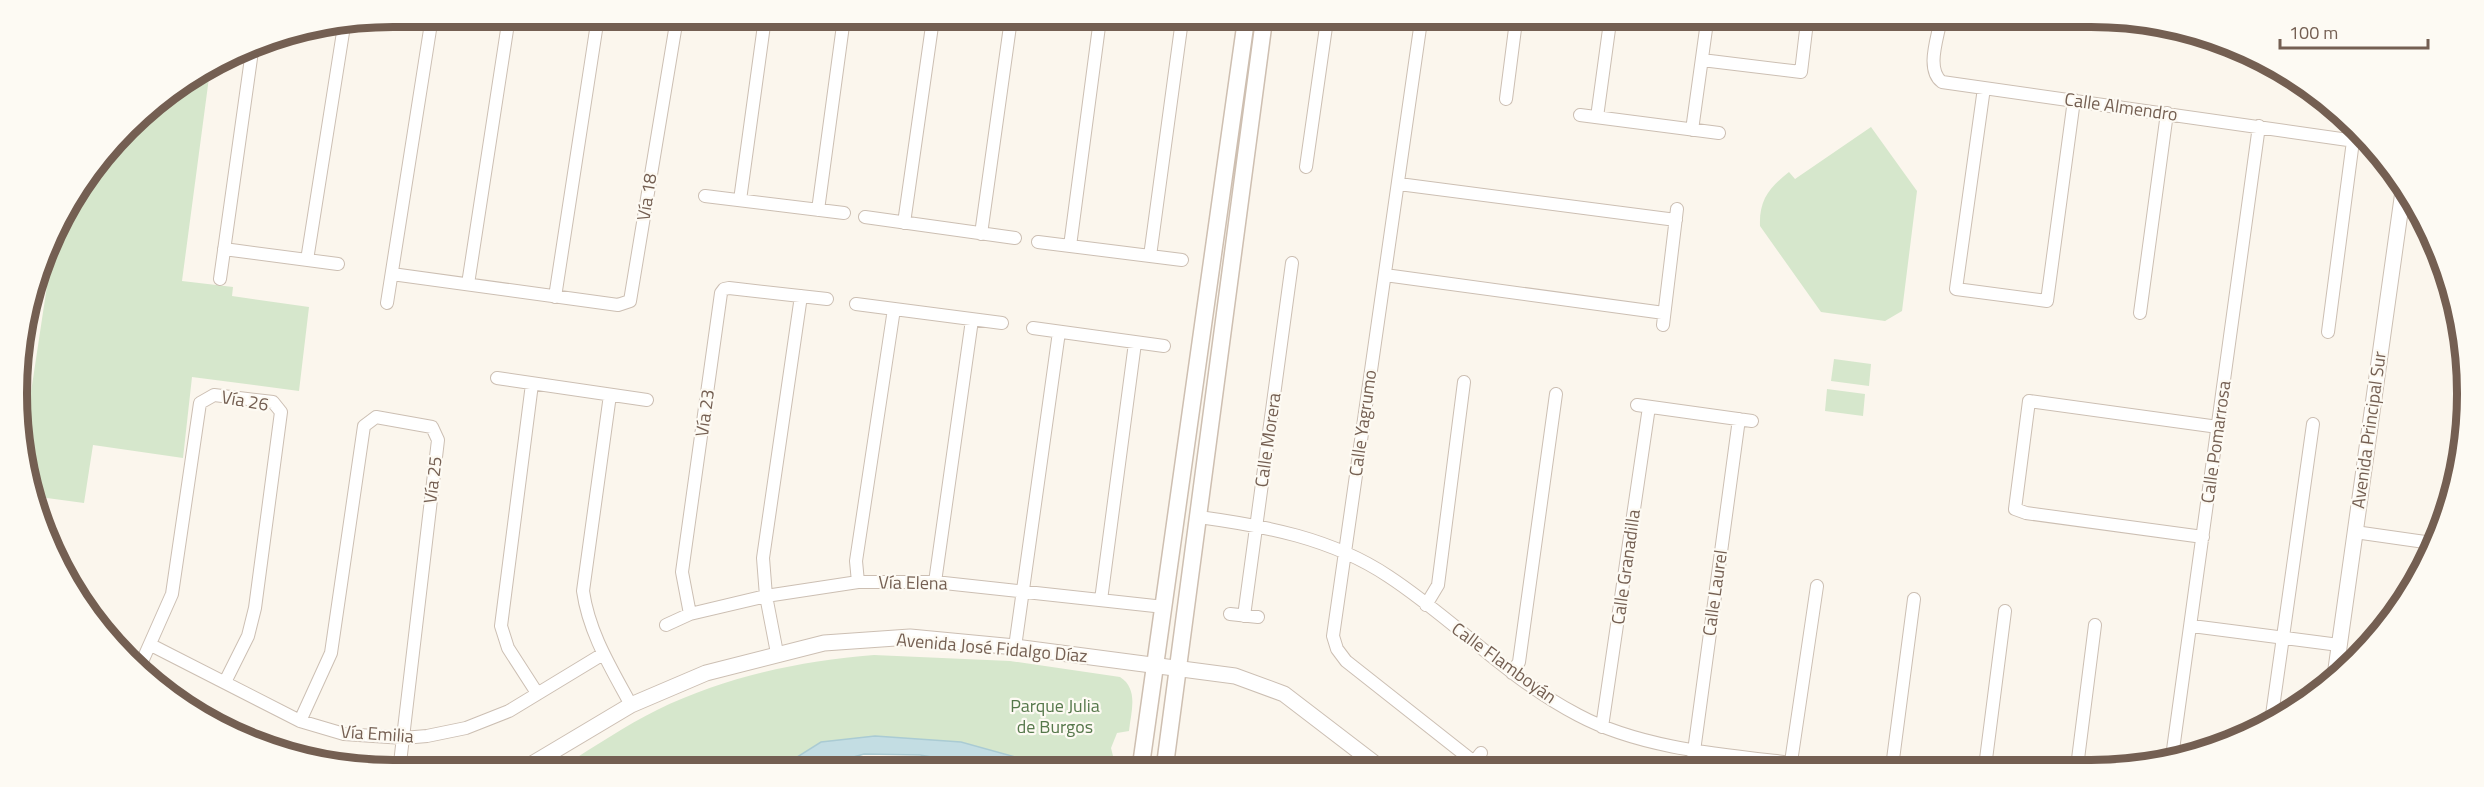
<svg xmlns="http://www.w3.org/2000/svg" width="2484" height="787" font-family="'Titillium Web',sans-serif">
<style>
.green{fill:#d6e7cc}
.water{fill:#c3dde3;stroke:#aacbd3;stroke-width:1.5}
.lines{fill:none;stroke-linecap:round;stroke-linejoin:round}
.minor-casing{stroke:#ccbfb3;stroke-width:14}
.tertiary-casing{stroke:#ccbfb3;stroke-width:17}
.secondary-casing{stroke:#cebfb1;stroke-width:19}
.minor{stroke:#fff;stroke-width:12}
.tertiary{stroke:#fff;stroke-width:15}
.secondary{stroke:#fff;stroke-width:16}
.labels{text-anchor:middle;stroke-width:4.5;stroke-linejoin:round;paint-order:stroke}
.street-label{font-size:18px;fill:#745f52;stroke:#fdfaf3}
.park-label{font-size:18px;fill:#56784b;stroke:#fdfaf3}
.rim{fill:none;stroke:#745f52;stroke-width:8}
</style>
<rect width="100%" height="100%" fill="#fbf6ed"/>
<path class="green" d="M 210,70 L 182,281 L 233,287 L 232,296 L 309,307 L 299,391 L 192,377 L 183,458 L 93,445 L 84,503 L 32,496 L 25,432 L 56,226 L 145,110 Z
M 1871,127 L 1917,191 L 1902,311 L 1885,321 L 1821,312 L 1760,226 C 1759,200 1769,188 1789,172 L 1795,179 Z
M 1834,359 L 1871,364 L 1869,386 L 1831,381 Z
M 1827,389 L 1865,394 L 1863,416 L 1825,411 Z
M 874,655 L 1010,661 L 1120,677 C 1139,689 1131,712 1129,731 L 1117,733 L 1111,748 L 1114,760 L 1124,762 L 1123,765 L 1044,765 L 961,742 L 794,759 L 786,764 L 566,764 C 596,746 626,725 657,710 C 725,677 799,661 874,655 Z"/>
<path class="water" d="M 875,736 L 961,742 L 1044,765 L 978,765 L 920,755 L 864,754 L 829,764 L 786,764 L 821,742 Z"/>
<g class="lines">
<defs>
<path id="minor" d="M 1421,21 L 1333,636 L 1337,649 L 1346,661 L 1474,762 L 1481,753
M 1940,23 C 1937,40 1926,70 1942,82 L 2362,142
M 1702,60 L 1801,72 L 1807,22
M 1984,88 L 1956,289 L 2047,301 L 2074,100
M 1506,99 L 1516,21
M 1580,115 L 1719,133
M 1597,117 L 1610,22
M 1692,130 L 1707,22
M 1306,167 L 1327,20
M 1399,184 L 1676,220
M 705,196 L 844,213
M 740,200 L 765,18
M 2401,207 L 2414,208
M 818,210 L 844,18
M 865,217 L 1015,238
M 904,223 L 933,19
M 981,234 L 1011,19
M 1038,242 L 1182,260
M 1070,246 L 1100,19
M 224,249 L 338,264
M 1150,256 L 1182,20
M 307,260 L 344,26
M 392,274 L 618,305 L 630,301 L 677,18
M 1385,275 L 1664,313
M 220,279 L 253,44
M 468,284 L 509,17
M 555,297 L 598,17
M 387,303 L 432,17
M 856,304 L 1002,323
M 2140,313 L 2167,113
M 1663,325 L 1677,209
M 1033,328 L 1164,346
M 2328,332 L 2353,141
M 497,378 L 647,400
M 532,384 L 501,626 L 508,648 L 537,693
M 610,395 L 583,591 C 589,633 611,668 631,705
M 1637,405 L 1752,421
M 1199,517 C 1265,526 1331,538 1388,576 C 1454,619 1508,679 1578,715 C 1649,753 1746,756 1825,767
M 2355,532 L 2432,543
M 2203,537 L 2026,513 L 2015,509 L 2029,401 L 2218,427
M 858,582 L 856,561 L 894,309
M 935,582 L 972,320
M 1101,600 L 1135,343
M 1426,605 L 1438,585 L 1464,382
M 690,614 L 682,572 L 721,293 L 724,289 L 729,288 L 827,299
M 1230,614 L 1258,617
M 1244,616 L 1292,263
M 666,625 L 690,614 L 766,596 L 858,582 L 935,582 L 1164,607
M 2192,626 L 2339,645
M 151,645 L 300,721 L 344,734 L 403,738 L 427,736 L 466,728 L 509,711 L 603,654
M 1015,647 L 1059,332
M 777,653 L 766,596 L 763,558 L 801,296
M 141,664 L 172,594 L 200,403 L 214,395 L 273,402 L 281,412 L 255,608 L 248,636 L 225,682
M 1512,673 L 1519,662 L 1556,394
M 300,721 L 331,653 L 364,426 L 376,417 L 432,427 L 438,440 L 400,763
M 2271,722 L 2313,424
M 1602,727 L 1649,407
M 2172,757 L 2259,126
M 1791,762 L 1817,586
M 1692,766 L 1739,419
M 1892,767 L 1914,599
M 1985,767 L 2005,611
M 2077,767 L 2095,625"/>
<path id="tertiary" d="M 2335,676 L 2404,184
M 532,764 L 631,705 L 706,673 L 824,643 L 910,637 L 1015,647 L 1235,676 L 1284,694 L 1378,766"/>
<path id="secondary" d="M 1141,765 L 1246,20
M 1165,765 L 1264,20"/>
</defs>
<use href="#minor" class="minor-casing"/>
<use href="#tertiary" class="tertiary-casing"/>
<use href="#secondary" class="secondary-casing"/>
<use href="#minor" class="minor"/>
<use href="#tertiary" class="tertiary"/>
<use href="#secondary" class="secondary"/>
</g>
<g class="labels">
<g class="street-label">
<text transform="translate(2121 107) rotate(8)" y="6">Calle Almendro</text>
<text transform="translate(647 197) rotate(-81)" y="6">Vía 18</text>
<text transform="translate(245 401) rotate(10)" y="6">Vía 26</text>
<text transform="translate(705 413) rotate(-82)" y="6">Vía 23</text>
<text transform="translate(1363 423) rotate(-82)" y="6">Calle Yagrumo</text>
<text transform="translate(2369 430) rotate(-82)" y="6">Avenida Principal Sur</text>
<text transform="translate(1268 440) rotate(-82)" y="6">Calle Morera</text>
<text transform="translate(2216 442) rotate(-82)" y="6">Calle Pomarrosa</text>
<text transform="translate(433 480) rotate(-83)" y="6">Vía 25</text>
<text transform="translate(1626 567) rotate(-82)" y="6">Calle Granadilla</text>
<text transform="translate(913 583) rotate(1)" y="6">Vía Elena</text>
<text transform="translate(1715 593) rotate(-82)" y="6">Calle Laurel</text>
<text transform="translate(992 648) rotate(5)" y="6">Avenida José Fidalgo Díaz</text>
<text transform="translate(1504 663) rotate(36)" y="6">Calle Flamboyán</text>
<text transform="translate(377 734) rotate(4)" y="6">Vía Emilia</text>
</g>
<g class="park-label">
<text x="1055" y="712">Parque Julia<tspan x="1055" dy="21">de Burgos</tspan></text>
</g>
</g>
<path d="M0 0H2484V787H0ZM393 27H2091A366 366 0 0 1 2457 393V394A366 366 0 0 1 2091 760H393A366 366 0 0 1 27 394V393A366 366 0 0 1 393 27Z" fill="#fdfaf3" fill-rule="evenodd"/>
<path class="rim" d="M393 27H2091A366 366 0 0 1 2457 393V394A366 366 0 0 1 2091 760H393A366 366 0 0 1 27 394V393A366 366 0 0 1 393 27Z"/>
<path d="M2280 39v9h148v-9" fill="none" stroke="#745f52" stroke-width="3"/>
<text x="2289" y="39" font-size="18" fill="#745f52" stroke="#fdfaf3" stroke-width="4.5" paint-order="stroke">100 m</text>
</svg>
